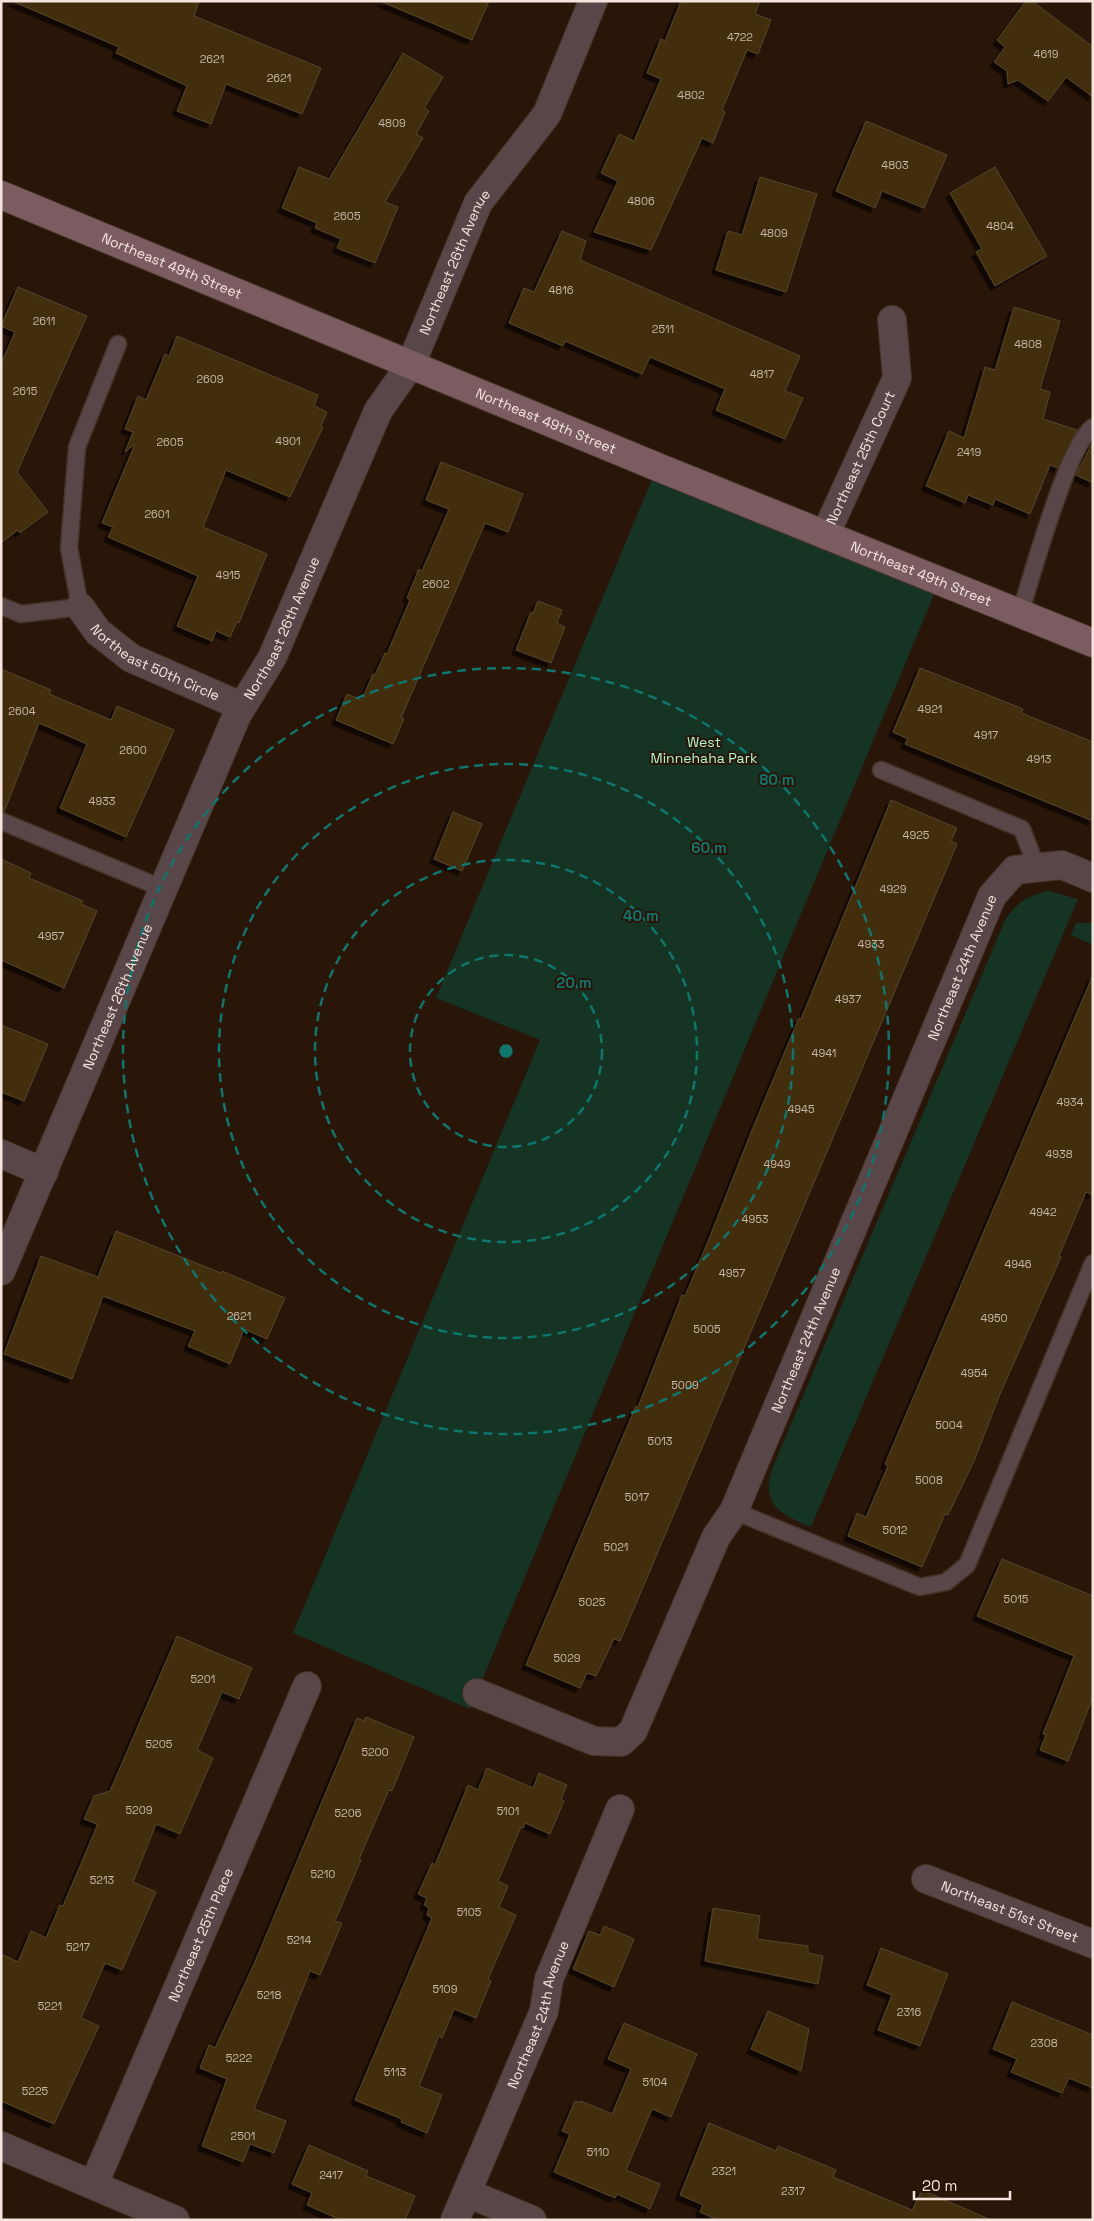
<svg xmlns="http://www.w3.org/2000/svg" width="1094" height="2221" font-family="'Space Grotesk',sans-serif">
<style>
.green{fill:#153424}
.building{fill:#422e08;stroke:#54462f;filter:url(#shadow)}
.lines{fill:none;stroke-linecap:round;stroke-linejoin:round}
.lane-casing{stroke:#463227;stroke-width:19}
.street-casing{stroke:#463227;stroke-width:30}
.secondary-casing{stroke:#463227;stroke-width:30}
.lane{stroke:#594648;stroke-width:16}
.street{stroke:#594648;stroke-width:28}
.secondary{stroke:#7b5d61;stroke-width:28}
.ring{fill:none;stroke:#0f766e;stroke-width:2.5;stroke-dasharray:9 6}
.labels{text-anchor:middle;stroke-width:4;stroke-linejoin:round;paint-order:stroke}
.number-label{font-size:11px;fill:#c8b7a8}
.street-label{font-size:14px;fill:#f5e5de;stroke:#2a1509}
.park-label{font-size:14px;fill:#b1f5cd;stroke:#2a1509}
.centre{fill:#0f766e;stroke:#2a1509;stroke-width:2.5}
.ring-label{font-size:15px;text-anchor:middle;font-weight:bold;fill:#0f766e;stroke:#2a1509;stroke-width:4;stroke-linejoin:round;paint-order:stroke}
</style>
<defs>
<filter id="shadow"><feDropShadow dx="-4.5" dy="4.5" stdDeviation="0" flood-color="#0009"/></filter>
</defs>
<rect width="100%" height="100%" fill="#2a1509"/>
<path class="green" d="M 653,477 L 935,592 L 470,1709 L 293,1633 L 540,1040 L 436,998 Z
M 1049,891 L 1078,899 L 811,1527 C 782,1515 760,1505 772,1469 L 1006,918 C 1018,902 1030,894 1049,891 Z
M 1076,923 L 1093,923 L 1093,945 L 1071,935 Z"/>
<path class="building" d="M 12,1 L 199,1 L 194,16 L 321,68 L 302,114 L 226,84 L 211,124 L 177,111 L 187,86 L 116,53 L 119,47 Z
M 380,1 L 489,1 L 472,40 Z
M 681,1 L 760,1 L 755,14 L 771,20 L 758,54 L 747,50 L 722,110 L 725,112 L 713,143 L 702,138 L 651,250 L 594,232 L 618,181 L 601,173 L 619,134 L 634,141 L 661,79 L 647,73 L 661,39 L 665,41 Z
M 1026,1 L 1032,1 L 1093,47 L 1093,97 L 1066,77 L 1048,101 L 1018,80 L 1008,84 L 1007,71 L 994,62 L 1005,47 L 997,40 Z
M 403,53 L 443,77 L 424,108 L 429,111 L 416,134 L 423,138 L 385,202 L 398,207 L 375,263 L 337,248 L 341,239 L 315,228 L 317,223 L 282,208 L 299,167 L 329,179 Z
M 866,121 L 947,155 L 924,208 L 882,191 L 875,208 L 836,191 Z
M 995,167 L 1047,256 L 995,286 L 976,252 L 982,249 L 950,193 Z
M 760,177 L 817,194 L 786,292 L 716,270 L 728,231 L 742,235 Z
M 562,231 L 586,241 L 580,260 L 800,356 L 785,391 L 803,398 L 785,439 L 716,410 L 725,389 L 650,357 L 642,374 L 565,341 L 563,346 L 509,323 L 524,288 L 534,292 Z
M 18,287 L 87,316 L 17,472 L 48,512 L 20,533 L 18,530 L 1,543 L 1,364 L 15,332 L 1,326 Z
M 1014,307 L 1060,321 L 1040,389 L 1050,392 L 1043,419 L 1077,430 L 1058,468 L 1050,465 L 1030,514 L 995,499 L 993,505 L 968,495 L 965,503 L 926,486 L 949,431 L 964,438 L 985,367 L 995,370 Z
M 177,336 L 318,395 L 314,406 L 327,412 L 321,426 L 323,427 L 290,497 L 226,470 L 203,527 L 267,554 L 239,623 L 237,622 L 230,637 L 216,631 L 212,641 L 177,626 L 198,576 L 108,537 L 113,527 L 102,523 L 135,444 L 125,452 L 133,432 L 125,429 L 138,396 L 146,400 L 165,354 L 169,356 Z
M 1093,442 L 1093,483 L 1076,475 Z
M 441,462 L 523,494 L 508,532 L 485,523 L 401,718 L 404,719 L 393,744 L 336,720 L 347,694 L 362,700 L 373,674 L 375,675 L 385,653 L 387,654 L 410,600 L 407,598 L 419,569 L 422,571 L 449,509 L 426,500 Z
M 538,601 L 562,610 L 557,623 L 565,627 L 551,663 L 516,650 L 531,612 L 533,613 Z
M 920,668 L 1023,709 L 1021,713 L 1093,742 L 1093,821 L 905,744 L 908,739 L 893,732 Z
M 1,669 L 51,690 L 49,694 L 111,720 L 117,706 L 174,730 L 126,837 L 60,808 L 87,744 L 39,723 L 4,812 L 1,811 Z
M 891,800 L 957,828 L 951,841 L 957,844 L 627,1625 L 620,1641 L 614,1639 L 596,1676 L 587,1673 L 580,1688 L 526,1665 L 636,1406 L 638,1407 L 682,1295 L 685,1296 L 709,1239 L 752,1130 L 799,1018 L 801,1019 Z
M 453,812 L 482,824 L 462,871 L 434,859 Z
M 1,859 L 31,873 L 29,878 L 83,901 L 81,904 L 97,911 L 64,988 L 1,960 Z
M 1093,975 L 1093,1195 L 1086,1192 L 1059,1256 L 1061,1257 L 1000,1394 L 974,1461 L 948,1515 L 945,1514 L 922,1567 L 848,1536 L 857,1513 L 866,1517 L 888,1466 L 885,1464 Z
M 1,1025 L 48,1044 L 24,1101 L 1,1092 Z
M 116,1231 L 221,1273 L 222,1271 L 285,1298 L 267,1339 L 244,1329 L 230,1364 L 188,1346 L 195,1331 L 103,1296 L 72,1379 L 4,1354 L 41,1256 L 98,1277 Z
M 1002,1559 L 1093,1596 L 1093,1697 L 1068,1761 L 1040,1750 L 1046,1735 L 1043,1734 L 1074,1656 L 977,1616 Z
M 177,1636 L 252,1668 L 239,1699 L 222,1692 L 197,1750 L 213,1758 L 180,1834 L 156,1824 L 133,1882 L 156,1892 L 122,1970 L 105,1963 L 81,2018 L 99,2026 L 54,2124 L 1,2101 L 1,1954 L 18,1962 L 31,1931 L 46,1938 L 60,1905 L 63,1906 L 97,1826 L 97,1824 L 84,1819 L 94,1796 L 110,1791 Z
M 366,1717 L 414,1737 L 392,1791 L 389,1790 L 359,1859 L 361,1860 L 335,1921 L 342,1923 L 320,1975 L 310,1971 L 254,2109 L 286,2121 L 274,2153 L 250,2144 L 243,2162 L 202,2146 L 227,2079 L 200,2068 L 209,2045 L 215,2048 L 255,1962 L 357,1718 L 364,1721 Z
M 487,1768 L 533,1788 L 539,1773 L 567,1785 L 561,1799 L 564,1801 L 550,1834 L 525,1823 L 523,1828 L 521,1827 L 498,1881 L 508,1886 L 499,1907 L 516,1915 L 488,1979 L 491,1981 L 476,2018 L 454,2009 L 442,2038 L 439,2036 L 419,2086 L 442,2095 L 427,2133 L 401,2122 L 402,2119 L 355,2100 L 432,1918 L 427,1915 L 429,1908 L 424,1905 L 427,1898 L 418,1894 L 432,1863 L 435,1865 L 468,1785 L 478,1790 Z
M 713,1908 L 760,1916 L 757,1939 L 808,1946 L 808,1953 L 823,1956 L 818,1984 L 705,1961 Z
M 604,1926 L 634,1939 L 614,1987 L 573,1969 L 589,1931 L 600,1935 Z
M 881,1948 L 948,1974 L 920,2046 L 878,2030 L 892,1995 L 867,1985 Z
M 1012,2002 L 1093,2035 L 1093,2088 L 1069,2078 L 1062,2093 L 1011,2072 L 1017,2059 L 993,2049 Z
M 768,2011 L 809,2029 L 801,2071 L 751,2049 Z
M 624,2023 L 697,2054 L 671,2117 L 652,2109 L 626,2170 L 660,2184 L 650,2209 L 617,2194 L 615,2198 L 554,2172 L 570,2134 L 562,2131 L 575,2101 L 581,2103 L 581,2101 L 612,2114 L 631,2069 L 608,2059 Z
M 709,2123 L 776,2151 L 778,2146 L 836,2170 L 833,2177 L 912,2210 L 922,2190 L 991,2220 L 718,2220 L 700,2212 L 703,2205 L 680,2195 Z
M 309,2145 L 368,2171 L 366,2176 L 415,2196 L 405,2220 L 341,2220 L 307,2205 L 312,2193 L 292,2184 Z"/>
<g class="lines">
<defs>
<path id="lane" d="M 1,606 L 21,614 L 80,607 L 69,548 L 77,447 L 118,344
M 1020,614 C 1031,579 1068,443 1093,427
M 881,770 L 1022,829 L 1037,868
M 1,821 L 164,889
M 734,1511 L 920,1587 L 946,1582 L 967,1565 L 1093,1263"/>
<g id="street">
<path id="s1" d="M 825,535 L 897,378 L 892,320"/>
<path id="s2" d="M 80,607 L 98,632 L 131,658 L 241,706"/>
<path d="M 1,1154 L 44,1172"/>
<path id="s3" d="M 1,1271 L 237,715 L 272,658 L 378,411 L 411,364 L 478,203 L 547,114 L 593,1"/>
<path id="s4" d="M 477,1693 L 594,1741 L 621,1742 L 633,1731 L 716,1537 L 734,1511 L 992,896 L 1015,870 L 1062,865 L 1093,878"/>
<path id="s5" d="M 926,1879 L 1093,1944"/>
<path d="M 1,2146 L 175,2220"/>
<path id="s6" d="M 94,2184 L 307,1686"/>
<path d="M 467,2193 L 532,2220"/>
<path id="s7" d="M 455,2220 L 544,2011 L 549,1979 L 620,1809"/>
</g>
<g id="secondary">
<path id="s8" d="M 1,195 L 655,466 L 1093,643"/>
</g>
</defs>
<use href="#lane" class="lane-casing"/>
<use href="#street" class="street-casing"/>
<use href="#secondary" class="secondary-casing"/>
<use href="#lane" class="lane"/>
<use href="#street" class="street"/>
<use href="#secondary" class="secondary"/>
</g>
<g class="ring">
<circle cx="506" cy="1051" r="96"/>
<circle cx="506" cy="1051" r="191"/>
<circle cx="506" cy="1051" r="287"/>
<circle cx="506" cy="1051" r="383"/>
</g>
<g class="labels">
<g class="number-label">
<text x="740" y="41">4722</text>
<text x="1046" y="58">4619</text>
<text x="212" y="63">2621</text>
<text x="279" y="82">2621</text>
<text x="691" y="99">4802</text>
<text x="392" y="127">4809</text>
<text x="895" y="169">4803</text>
<text x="641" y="205">4806</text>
<text x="347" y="220">2605</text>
<text x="1000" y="230">4804</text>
<text x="774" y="237">4809</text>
<text x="561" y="294">4816</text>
<text x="44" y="325">2611</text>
<text x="663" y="333">2511</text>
<text x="1028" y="348">4808</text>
<text x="762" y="378">4817</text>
<text x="210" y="383">2609</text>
<text x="25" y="395">2615</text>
<text x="288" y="445">4901</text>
<text x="170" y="446">2605</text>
<text x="969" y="456">2419</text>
<text x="157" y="518">2601</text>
<text x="228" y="579">4915</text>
<text x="436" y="588">2602</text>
<text x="930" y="713">4921</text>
<text x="22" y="715">2604</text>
<text x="986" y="739">4917</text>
<text x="133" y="754">2600</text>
<text x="1039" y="763">4913</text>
<text x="102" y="805">4933</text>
<text x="916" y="839">4925</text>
<text x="893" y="893">4929</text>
<text x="51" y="940">4957</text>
<text x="871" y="948">4933</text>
<text x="848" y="1003">4937</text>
<text x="824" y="1057">4941</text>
<text x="1070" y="1106">4934</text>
<text x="801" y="1113">4945</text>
<text x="1059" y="1158">4938</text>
<text x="777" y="1168">4949</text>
<text x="1043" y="1216">4942</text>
<text x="755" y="1223">4953</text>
<text x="1018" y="1268">4946</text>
<text x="732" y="1277">4957</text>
<text x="239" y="1320">2621</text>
<text x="994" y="1322">4950</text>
<text x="707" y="1333">5005</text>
<text x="974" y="1377">4954</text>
<text x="685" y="1389">5009</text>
<text x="949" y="1429">5004</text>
<text x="660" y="1445">5013</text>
<text x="929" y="1484">5008</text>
<text x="637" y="1501">5017</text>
<text x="895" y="1534">5012</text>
<text x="616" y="1551">5021</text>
<text x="1016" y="1603">5015</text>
<text x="592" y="1606">5025</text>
<text x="567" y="1662">5029</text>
<text x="203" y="1683">5201</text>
<text x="159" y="1748">5205</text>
<text x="375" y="1756">5200</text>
<text x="139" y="1814">5209</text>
<text x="508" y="1815">5101</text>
<text x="348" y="1817">5206</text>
<text x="323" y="1878">5210</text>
<text x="102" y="1884">5213</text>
<text x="469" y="1916">5105</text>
<text x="299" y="1944">5214</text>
<text x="78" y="1951">5217</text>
<text x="445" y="1993">5109</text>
<text x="269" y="1999">5218</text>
<text x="50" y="2010">5221</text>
<text x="909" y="2016">2316</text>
<text x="1044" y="2047">2308</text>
<text x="239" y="2062">5222</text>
<text x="395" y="2076">5113</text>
<text x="655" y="2086">5104</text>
<text x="35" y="2095">5225</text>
<text x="243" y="2140">2501</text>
<text x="598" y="2156">5110</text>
<text x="724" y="2175">2321</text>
<text x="331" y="2179">2417</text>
<text x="793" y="2195">2317</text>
</g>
<g class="street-label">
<text dy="5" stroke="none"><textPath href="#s3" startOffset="1108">Northeast 26th Avenue</textPath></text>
<text dy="5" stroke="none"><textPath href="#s8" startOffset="185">Northeast 49th Street</textPath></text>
<text dy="5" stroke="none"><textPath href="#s8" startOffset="590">Northeast 49th Street</textPath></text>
<text dy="5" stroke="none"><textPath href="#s1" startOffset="85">Northeast 25th Court</textPath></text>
<text dy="5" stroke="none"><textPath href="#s8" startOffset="995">Northeast 49th Street</textPath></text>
<text dy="5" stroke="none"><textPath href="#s3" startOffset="702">Northeast 26th Avenue</textPath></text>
<text dy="5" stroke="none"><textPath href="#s2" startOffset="96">Northeast 50th Circle</textPath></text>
<text dy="5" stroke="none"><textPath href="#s4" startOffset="1002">Northeast 24th Avenue</textPath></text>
<text dy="5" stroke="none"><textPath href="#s3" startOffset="298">Northeast 26th Avenue</textPath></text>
<text dy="5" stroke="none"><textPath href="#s4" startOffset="598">Northeast 24th Avenue</textPath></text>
<text dy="5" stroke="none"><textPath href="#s5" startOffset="90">Northeast 51st Street</textPath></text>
<text dy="5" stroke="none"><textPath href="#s6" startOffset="271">Northeast 25th Place</textPath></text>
<text dy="5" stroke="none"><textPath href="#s7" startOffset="222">Northeast 24th Avenue</textPath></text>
</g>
<g class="park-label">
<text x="704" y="747">West<tspan x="704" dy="16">Minnehaha Park</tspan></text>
</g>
</g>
<circle cx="506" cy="1051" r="8" class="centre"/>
<g class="ring-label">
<text x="777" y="785">80 m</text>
<text x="709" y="853">60 m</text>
<text x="641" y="921">40 m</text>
<text x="574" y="988">20 m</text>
</g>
<rect width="1094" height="2221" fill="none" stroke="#f5e5de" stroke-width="5"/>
<path d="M914 2191v8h96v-8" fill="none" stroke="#f5e5de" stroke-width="2.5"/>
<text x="922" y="2191" font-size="15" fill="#f5e5de" stroke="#2a1509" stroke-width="4" paint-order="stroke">20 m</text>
</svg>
